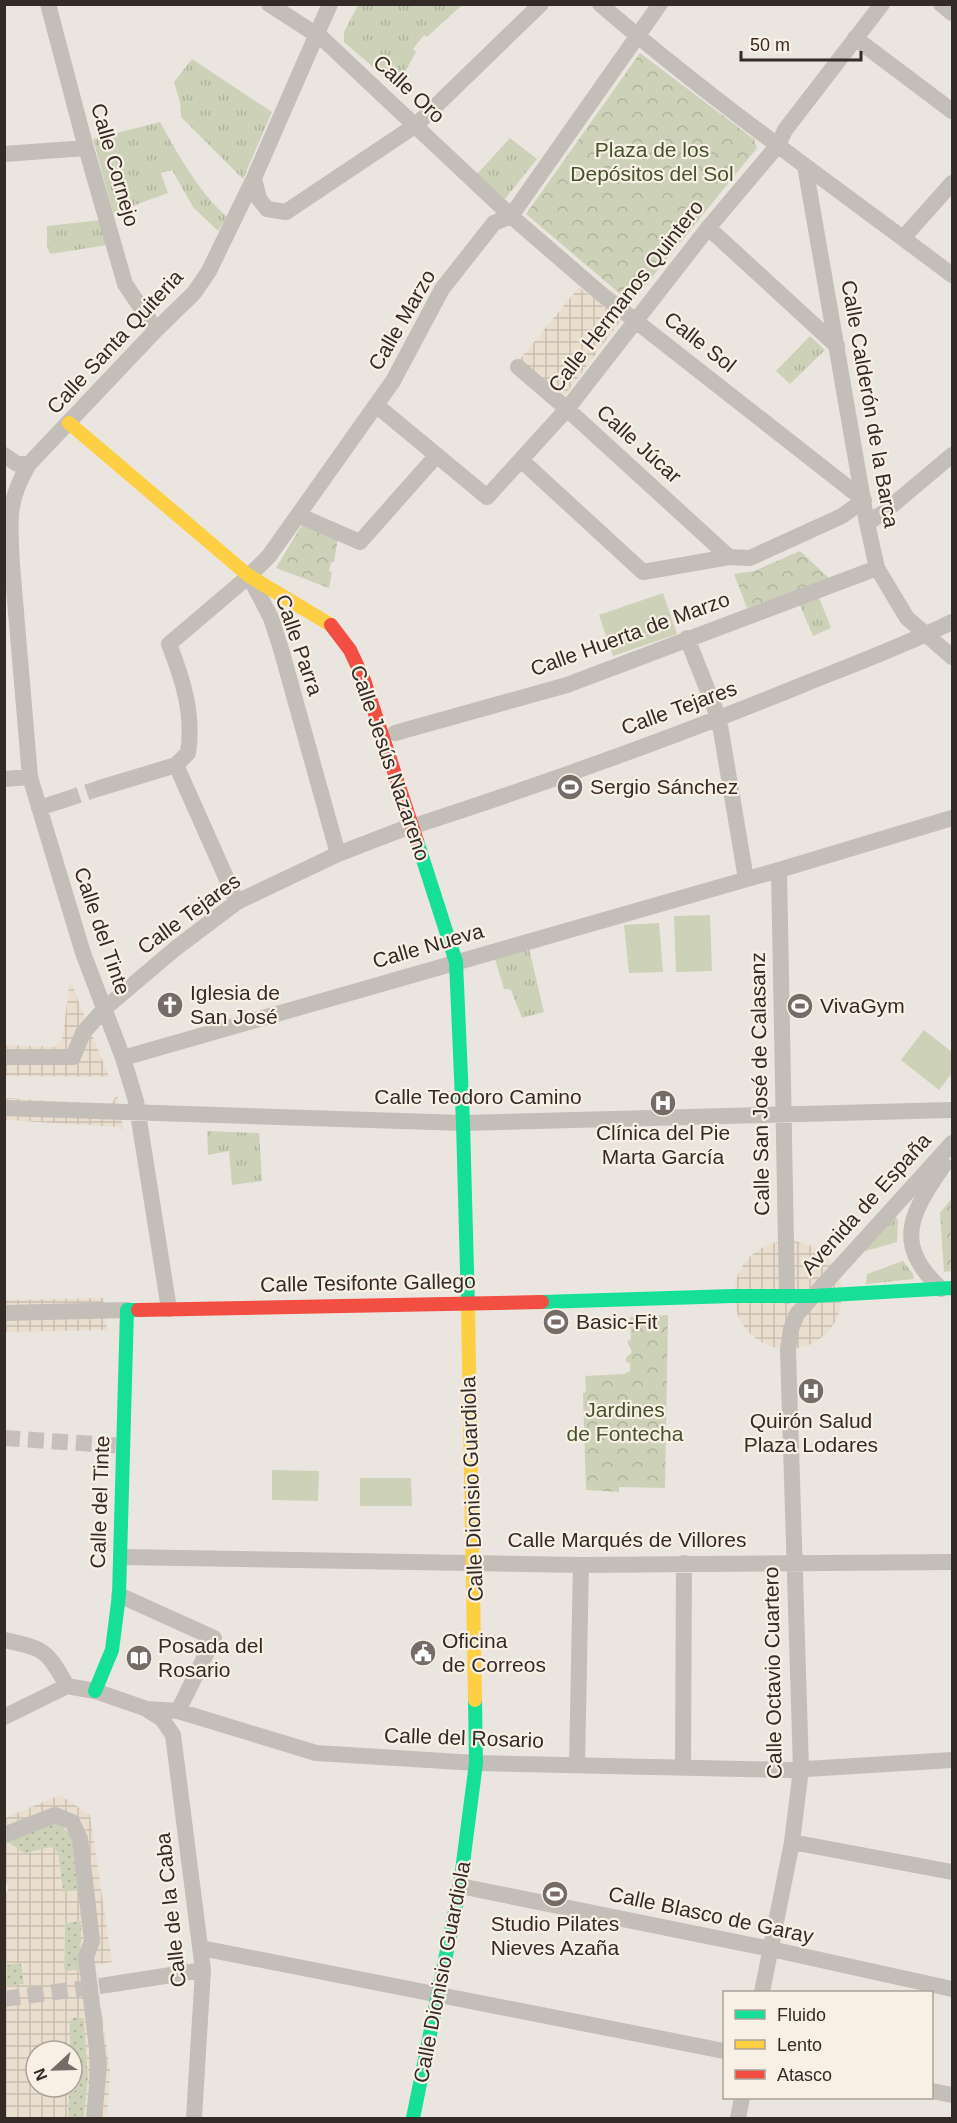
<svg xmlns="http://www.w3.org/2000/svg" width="957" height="2123" font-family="Helvetica,sans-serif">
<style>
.grass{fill:url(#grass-tufts)}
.forest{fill:url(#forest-crowns)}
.garden{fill:url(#garden-dots)}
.pitch{fill:#ccd1b8}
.plaza{fill:url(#plaza-grid);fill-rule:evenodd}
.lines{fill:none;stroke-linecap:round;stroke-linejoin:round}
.street-tunnel{stroke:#c7c0ba;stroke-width:16;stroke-dasharray:16 8;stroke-linecap:butt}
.street{stroke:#c4beb8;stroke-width:16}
.fast{stroke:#16e098;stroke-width:14}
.slow{stroke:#ffcf43;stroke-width:14}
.jam{stroke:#f24e42;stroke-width:14}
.labels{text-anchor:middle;stroke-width:4.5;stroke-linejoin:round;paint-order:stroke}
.street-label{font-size:21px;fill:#352b26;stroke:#f9f0e5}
.park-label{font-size:21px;fill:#43532a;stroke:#f9f0e5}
.poi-label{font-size:21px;fill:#352b26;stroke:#f9f0e5;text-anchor:start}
</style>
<defs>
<pattern id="grass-tufts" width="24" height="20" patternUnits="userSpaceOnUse" patternTransform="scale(1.5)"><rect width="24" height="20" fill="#ccd1b8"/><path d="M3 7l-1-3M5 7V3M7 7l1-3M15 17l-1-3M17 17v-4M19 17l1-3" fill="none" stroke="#b0b49e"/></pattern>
<pattern id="forest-crowns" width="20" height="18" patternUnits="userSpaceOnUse" patternTransform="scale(1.5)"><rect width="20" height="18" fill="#ccd1b8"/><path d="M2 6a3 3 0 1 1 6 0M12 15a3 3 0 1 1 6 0" fill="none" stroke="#b0b49e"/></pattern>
<pattern id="garden-dots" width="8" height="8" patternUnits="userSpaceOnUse" patternTransform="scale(1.5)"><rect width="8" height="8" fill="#ccd1b8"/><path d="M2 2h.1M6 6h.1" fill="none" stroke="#b0b49e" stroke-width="1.8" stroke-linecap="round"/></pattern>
<pattern id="plaza-grid" width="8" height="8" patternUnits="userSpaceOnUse" patternTransform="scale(1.5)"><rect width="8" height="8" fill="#eadece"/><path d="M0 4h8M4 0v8" fill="none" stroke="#c9bfb1"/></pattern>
</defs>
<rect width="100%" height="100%" fill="#ebe5df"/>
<path class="grass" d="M 358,5 L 358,4 L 462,5 L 427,37 L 424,35 L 413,49 L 416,52 L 402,77 L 394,85 L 344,42 L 344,32 Z
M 192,59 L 272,112 L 243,179 L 181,117 L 180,102 L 174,82 Z
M 160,122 C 178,155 199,192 227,217 L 218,231 L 193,207 L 172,170 L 161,173 L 168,193 L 113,213 L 93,139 Z
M 510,138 L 537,159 L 505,199 L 477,174 Z
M 101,220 L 108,245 L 50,254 L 47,246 L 47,226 Z
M 810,336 L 825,350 L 790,384 L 776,371 Z
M 818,595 L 831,628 L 813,636 L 799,603 Z
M 529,949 L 544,1012 L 522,1018 L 511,990 L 504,989 L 495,959 Z
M 207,1131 L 259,1133 L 262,1181 L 232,1185 L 229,1151 L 208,1155 Z
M 896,1217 L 898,1221 L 897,1242 L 862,1252 L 892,1218 Z
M 903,1261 L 913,1274 L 914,1279 L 866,1284 L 867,1274 Z"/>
<path class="forest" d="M 640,53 L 754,139 L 757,148 L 631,303 L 526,214 Z
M 303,523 L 338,538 L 334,562 L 331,562 L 329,571 L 332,572 L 329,588 L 276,568 Z
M 800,551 L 830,579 L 747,608 L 734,574 L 754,571 Z
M 952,1198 L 952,1271 L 944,1272 L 940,1213 Z
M 668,1315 L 665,1488 L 619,1487 L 619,1492 L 586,1490 L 583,1393 L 586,1392 L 585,1376 L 624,1374 L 630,1371 L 630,1363 L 626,1362 L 626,1358 L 632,1352 L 627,1341 L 631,1340 L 630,1317 Z"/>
<path class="garden" d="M 49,1822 C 80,1826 76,1864 80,1890 L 63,1892 L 58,1853 L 24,1853 L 9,1843 L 11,1838 Z
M 81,1921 L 81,1970 L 66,1971 L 64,1969 L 65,1923 Z
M 21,1963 L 24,1984 L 5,1987 L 4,1965 Z
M 74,2017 L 84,2018 L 88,2076 L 84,2118 L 68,2118 L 69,2091 L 75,2091 L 76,2060 L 72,2059 L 72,2051 L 70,2051 L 70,2021 Z"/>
<path class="pitch" d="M 663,593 L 677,634 L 613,656 L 599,615 Z
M 710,915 L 712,971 L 676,972 L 674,916 Z
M 659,923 L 663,972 L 629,973 L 624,925 Z
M 924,1030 L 952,1052 L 952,1073 L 939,1090 L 901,1060 Z
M 272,1470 L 319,1471 L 318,1501 L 272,1500 Z
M 360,1478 L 411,1478 L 412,1506 L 360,1506 Z"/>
<path class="plaza" d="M 579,287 L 621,320 L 557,406 L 512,369 Z
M 70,980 L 109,1077 L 5,1076 L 5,1045 L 54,1047 L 62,1041 Z
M 117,1095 L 124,1132 L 119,1127 L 5,1120 L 4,1098 L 111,1104 Z
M734 1295a54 54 0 1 1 108 0a54 54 0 1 1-108 0Z
M 103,1298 L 107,1330 L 5,1332 L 4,1300 Z
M 60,1795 L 90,1815 L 105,1916 L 112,1962 L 95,1965 L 110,2070 L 107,2118 L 84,2118 L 88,2076 L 85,2034 L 84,2018 L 74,2017 L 70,2021 L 70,2051 L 36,2051 L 36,2087 L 72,2087 L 72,2059 L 76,2060 L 75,2091 L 69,2092 L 68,2118 L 5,2118 L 4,1987 L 24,1984 L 21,1963 L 5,1965 L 5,1895 L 10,1886 L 5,1882 L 5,1818 ZM 57,1822 L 69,1830 L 72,1835 L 79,1890 L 63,1892 L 58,1853 L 55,1849 L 51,1847 L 24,1853 L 9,1843 L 11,1838 ZM 81,1921 L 80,1970 L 66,1971 L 64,1969 L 65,1923 Z"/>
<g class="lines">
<path class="street-tunnel" d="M 64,800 L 100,788
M 4,1438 L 124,1446
M 4,1999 L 107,1985"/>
<path class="street" d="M 48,4 L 86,148 L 125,284 L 156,330
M 269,4 L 323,39 L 511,216 L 600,293 L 864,500
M 600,4 C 712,101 834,186 952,275
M 941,4 L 952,13
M 855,38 L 952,111
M 4,154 L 86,148
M 805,166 L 867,523 L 877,568 L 907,618 L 952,657
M 254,178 L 259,199 L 267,209 L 286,212 L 416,125 L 541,4
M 715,234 L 837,346
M 903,238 L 952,183
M 518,367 L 567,409 L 729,557
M 376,405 L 487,497 L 567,409 L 708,228 L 778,145 L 785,130 L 882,4
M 4,455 L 17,464 L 29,464
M 521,460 L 643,572 L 729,557 L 750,558 L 842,516 L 864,500
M 298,515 L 360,542 L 437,455
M 867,523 L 883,513 L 952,455
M 4,553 L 12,565 L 30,777 L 83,953 L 123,1058 L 136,1101 L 169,1309
M 12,565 C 10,521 6,503 29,464 L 156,330 L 194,293 L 209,271 L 254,178 L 330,4
M 249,576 L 271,618 L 281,649 L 338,854
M 687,638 L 719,719 L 746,879
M 395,733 L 567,685 L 877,568
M 176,765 L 237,902
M 4,779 L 30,777
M 100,788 L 176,765 L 188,753 C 194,714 183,680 169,644 L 249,576 L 269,556 L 393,381 L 442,289 L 494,223 L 511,216 L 660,4
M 39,808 L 64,800
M 417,825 C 546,783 675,737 802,685 C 852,665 903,646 952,622
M 779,870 L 787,1296
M 4,1057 L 73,1057 L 83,1033 L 104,1009 L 176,948 L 237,902 L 338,854 L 408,827
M 123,1058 L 779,870 L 952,818
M 4,1108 L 463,1123 L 952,1110
M 941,1289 C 892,1243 911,1213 944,1165
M 4,1313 L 127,1310
M 121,1557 L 581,1565 L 952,1562
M 119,1595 L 214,1638 L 178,1711
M 4,1640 C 45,1649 46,1649 67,1686 L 95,1691 L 147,1709 L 178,1711 L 316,1753 L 476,1763 L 790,1770 L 952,1760
M 148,1710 L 162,1719 L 173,1735 L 203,1970 L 194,2118
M 4,1717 L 67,1686
M 577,1764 L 581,1565
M 683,1766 L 684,1563
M 4,1835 L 55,1815 L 72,1822 L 80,1839 L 92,1941 L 86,1957 L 99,2065 L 94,2118
M 792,1842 L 952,1872
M 460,1886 L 771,1949 L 952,1989
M 201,1948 L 724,2051
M 107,1985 L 203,1970
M 762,1992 L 792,1842 L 801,1769 L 788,1350 L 791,1329 L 797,1314 L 952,1143
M 932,2091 L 952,2095
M 738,2118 L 742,2098"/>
<path class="fast" d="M 417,841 L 456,962 L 463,1123 L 468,1307
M 542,1302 L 733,1296 L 813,1296 L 952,1288
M 95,1691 L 112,1650 L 119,1595 L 127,1310 L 138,1310
M 413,2118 L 460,1886 L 476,1763 L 475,1700"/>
<path class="slow" d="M 69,423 L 249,576 L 331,625
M 468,1307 L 475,1700"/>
<path class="jam" d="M 331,625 L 350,650 L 364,680 L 417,841
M 138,1310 L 542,1302"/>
</g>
<defs>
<symbol id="stadium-disc" viewBox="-11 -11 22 22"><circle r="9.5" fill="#756c67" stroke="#f9f0e5"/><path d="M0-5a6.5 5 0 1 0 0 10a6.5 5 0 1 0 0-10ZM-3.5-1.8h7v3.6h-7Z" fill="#fff"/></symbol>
<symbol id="church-disc" viewBox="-11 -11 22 22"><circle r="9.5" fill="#756c67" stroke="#f9f0e5"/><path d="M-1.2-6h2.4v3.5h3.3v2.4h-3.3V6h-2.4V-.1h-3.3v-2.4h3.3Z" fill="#fff"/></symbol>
<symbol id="hospital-disc" viewBox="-11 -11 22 22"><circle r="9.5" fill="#756c67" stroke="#f9f0e5"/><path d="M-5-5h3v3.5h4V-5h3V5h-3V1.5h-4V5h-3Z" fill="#fff"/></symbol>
<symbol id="civic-disc" viewBox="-11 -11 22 22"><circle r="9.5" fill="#756c67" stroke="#f9f0e5"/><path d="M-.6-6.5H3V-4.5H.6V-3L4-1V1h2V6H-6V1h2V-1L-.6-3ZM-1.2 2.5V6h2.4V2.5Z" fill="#fff"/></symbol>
<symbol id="library-disc" viewBox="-11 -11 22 22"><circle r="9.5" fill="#756c67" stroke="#f9f0e5"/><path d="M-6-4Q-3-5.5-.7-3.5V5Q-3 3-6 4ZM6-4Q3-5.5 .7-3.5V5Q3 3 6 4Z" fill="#fff"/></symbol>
</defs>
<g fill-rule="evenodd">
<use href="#stadium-disc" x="555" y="772" width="30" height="30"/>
<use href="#church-disc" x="155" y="990" width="30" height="30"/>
<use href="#stadium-disc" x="785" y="991" width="30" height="30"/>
<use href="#hospital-disc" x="648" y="1088" width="30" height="30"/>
<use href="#stadium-disc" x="541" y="1307" width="30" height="30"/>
<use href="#hospital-disc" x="796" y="1376" width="30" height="30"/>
<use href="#civic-disc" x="408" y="1638" width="30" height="30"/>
<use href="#library-disc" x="124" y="1643" width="30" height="30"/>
<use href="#stadium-disc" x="540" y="1879" width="30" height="30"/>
</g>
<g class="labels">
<g class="street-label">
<text transform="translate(409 89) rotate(43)" y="7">Calle Oro</text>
<text transform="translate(115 165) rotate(74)" y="7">Calle Cornejo</text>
<text transform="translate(626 296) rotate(-52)" y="7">Calle Hermanos Quintero</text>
<text transform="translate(402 320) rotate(-60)" y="7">Calle Marzo</text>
<text transform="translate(115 342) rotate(-47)" y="7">Calle Santa Quiteria</text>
<text transform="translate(700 342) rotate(38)" y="7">Calle Sol</text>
<text transform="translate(870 404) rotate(80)" y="7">Calle Calderón de la Barca</text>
<text transform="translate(639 444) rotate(42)" y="7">Calle Júcar</text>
<text transform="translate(630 634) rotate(-20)" y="7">Calle Huerta de Marzo</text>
<text transform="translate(299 645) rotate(71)" y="7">Calle Parra</text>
<text transform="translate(679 708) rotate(-20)" y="7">Calle Tejares</text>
<text transform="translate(390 763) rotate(71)" y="7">Calle Jesús Nazareno</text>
<text transform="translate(189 914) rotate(-36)" y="7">Calle Tejares</text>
<text transform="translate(102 931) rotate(71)" y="7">Calle del Tinte</text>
<text transform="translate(428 946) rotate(-16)" y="7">Calle Nueva</text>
<text transform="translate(760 1084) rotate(-91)" y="7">Calle San José de Calasanz</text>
<text x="478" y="1104">Calle Teodoro Camino</text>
<text transform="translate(866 1204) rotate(-48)" y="7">Avenida de España</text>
<text transform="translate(368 1283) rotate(-1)" y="7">Calle Tesifonte Gallego</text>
<text transform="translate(472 1489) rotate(-92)" y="7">Calle Dionisio Guardiola</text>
<text transform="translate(100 1502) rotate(-88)" y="7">Calle del Tinte</text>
<text x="627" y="1547">Calle Marqués de Villores</text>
<text transform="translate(773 1673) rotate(-91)" y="7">Calle Octavio Cuartero</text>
<text transform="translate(464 1738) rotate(2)" y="7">Calle del Rosario</text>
<text transform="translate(171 1910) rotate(-96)" y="7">Calle de la Caba</text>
<text transform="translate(711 1915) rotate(12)" y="7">Calle Blasco de Garay</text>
<text transform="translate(442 1972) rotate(-79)" y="7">Calle Dionisio Guardiola</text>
</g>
<g class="park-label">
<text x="652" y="157">Plaza de los<tspan x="652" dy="24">Depósitos del Sol</tspan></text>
<text x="625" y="1417">Jardines<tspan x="625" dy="24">de Fontecha</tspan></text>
</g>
<g class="poi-label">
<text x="590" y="794">Sergio Sánchez</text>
<text x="190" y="1000">Iglesia de<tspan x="190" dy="24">San José</tspan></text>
<text x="820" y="1013">VivaGym</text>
<text x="663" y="1140" text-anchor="middle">Clínica del Pie<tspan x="663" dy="24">Marta García</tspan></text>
<text x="576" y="1329">Basic-Fit</text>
<text x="811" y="1428" text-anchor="middle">Quirón Salud<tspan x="811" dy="24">Plaza Lodares</tspan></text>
<text x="442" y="1648">Oficina<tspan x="442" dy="24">de Correos</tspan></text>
<text x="158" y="1653">Posada del<tspan x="158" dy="24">Rosario</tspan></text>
<text x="555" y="1931" text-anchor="middle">Studio Pilates<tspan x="555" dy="24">Nieves Azaña</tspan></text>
</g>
</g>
<rect width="957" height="2123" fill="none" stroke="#352b26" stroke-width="12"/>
<rect x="723" y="1991" width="210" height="108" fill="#f9f0e5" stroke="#aba199" stroke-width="1.5"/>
<rect x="735" y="2010" width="30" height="9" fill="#16e098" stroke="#aba199" stroke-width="1.5"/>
<text x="777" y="2021" font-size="18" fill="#352b26">Fluido</text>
<rect x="735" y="2040" width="30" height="9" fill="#ffcf43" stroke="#aba199" stroke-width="1.5"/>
<text x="777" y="2051" font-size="18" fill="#352b26">Lento</text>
<rect x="735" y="2070" width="30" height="9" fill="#f24e42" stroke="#aba199" stroke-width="1.5"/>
<text x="777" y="2081" font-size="18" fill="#352b26">Atasco</text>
<g transform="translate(54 2069) rotate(248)"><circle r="28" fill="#f9f0e5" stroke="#aba199" stroke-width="1.5"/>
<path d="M0-4.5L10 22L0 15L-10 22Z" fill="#756c67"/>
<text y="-9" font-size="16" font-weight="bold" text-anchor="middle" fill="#352b26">N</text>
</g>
<path d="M741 51v9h120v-9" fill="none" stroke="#352b26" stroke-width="3"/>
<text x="750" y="51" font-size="18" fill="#352b26" stroke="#f9f0e5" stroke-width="4.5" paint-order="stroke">50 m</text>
</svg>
